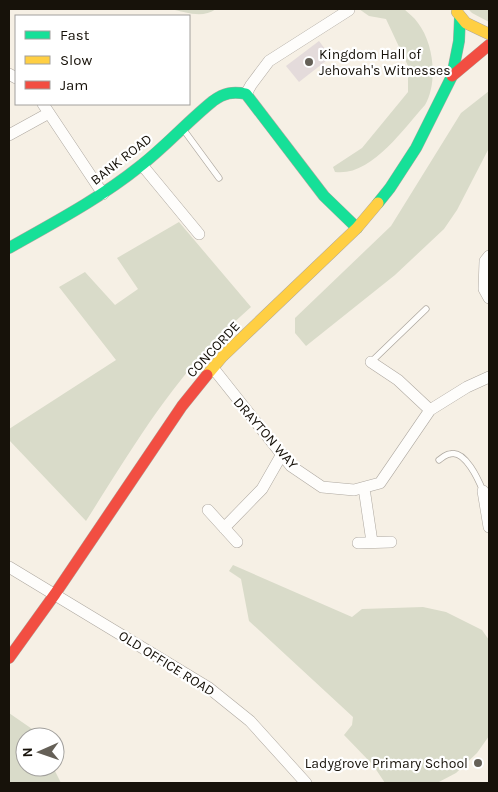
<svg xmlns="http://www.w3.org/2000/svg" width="498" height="792" font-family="Karla,sans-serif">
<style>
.green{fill:#d9dbc9}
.building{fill:#e4dbdb}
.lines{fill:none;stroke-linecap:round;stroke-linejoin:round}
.lane-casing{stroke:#aea8a0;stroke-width:7}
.street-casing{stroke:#aea8a0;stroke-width:12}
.fast-casing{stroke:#aea8a0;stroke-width:12}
.slow-casing{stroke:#aea8a0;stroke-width:12}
.jam-casing{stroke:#aea8a0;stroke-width:12}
.lane{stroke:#fefdfb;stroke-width:5.5}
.street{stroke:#fefdfb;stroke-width:11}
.fast{stroke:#16e098;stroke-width:11}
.slow{stroke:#ffcf43;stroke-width:11}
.jam{stroke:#f24e42;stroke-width:11}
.poi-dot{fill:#656057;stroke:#fff;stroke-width:2}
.labels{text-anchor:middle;stroke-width:4.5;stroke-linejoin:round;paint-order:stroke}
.poi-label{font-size:14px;fill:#17120a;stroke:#fff;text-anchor:start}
.street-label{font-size:14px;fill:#17120a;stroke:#fff}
</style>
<rect width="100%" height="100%" fill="#f6f0e5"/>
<path class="green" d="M 170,9 L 216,9 C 202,19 186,12 170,9 Z
M 359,9 L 404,9 C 408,13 414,17 418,23 C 434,44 438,82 425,105 C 403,129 371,177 335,172 L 333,167 L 362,148 L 408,92 L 408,66 L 386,19 L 369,16 Z
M 468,9 L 489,9 L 489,22 L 472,13 Z
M 489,91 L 489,148 L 457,210 L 444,229 L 395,275 L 306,346 L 295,333 L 295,318 L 391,226 L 461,113 Z
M 179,222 L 251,307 C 239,318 226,329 215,341 C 164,393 125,460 86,521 L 9,440 L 9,429 L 116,360 L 59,287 L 85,272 L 115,305 L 138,289 L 117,258 Z
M 233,565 L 352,617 L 362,609 L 423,607 L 446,612 L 482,630 L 489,640 L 489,736 L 477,753 L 456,773 L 437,783 L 385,783 L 373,765 L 344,735 L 352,725 L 353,717 L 249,621 L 241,579 L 229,571 Z
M 9,713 L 35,731 L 38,737 L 25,737 L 25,767 L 53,767 L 61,783 L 9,783 Z"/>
<path class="building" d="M 319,41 L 331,57 L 299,82 L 286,66 Z"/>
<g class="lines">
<defs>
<path id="lane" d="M 183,129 L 219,178
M 371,362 L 426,309
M 439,460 C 442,458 446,454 450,454 C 465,449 479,481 483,491"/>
<path id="street" d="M 9,74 L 16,78
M 246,94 L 251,85 L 269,61 L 349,10
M 43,104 L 103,194
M 9,135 L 49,113
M 142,165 L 199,234
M 489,256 L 485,261 L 484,289 L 489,298
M 371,362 L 398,380 L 430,410
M 213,368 L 291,466 L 322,487 L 354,490 L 380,483 L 430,410 L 467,387 L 489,377
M 364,488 L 372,542
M 483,491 L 489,527
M 208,510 L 237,542
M 224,528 L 262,489 L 282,454
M 358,543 L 391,542
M 9,567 L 209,688 L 250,721 L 306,783"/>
<path id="fast" d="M 378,203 L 390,188 L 416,148 L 452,76 L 459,41 L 460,17
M 9,248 C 53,223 99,199 139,167 C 165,147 187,122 213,101 C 224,93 233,91 246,94 L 324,196 L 357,228"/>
<path id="slow" d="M 457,12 L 466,23 L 489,34
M 207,375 L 222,357 L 357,228 L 378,203"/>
<path id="jam" d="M 452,76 L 489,45
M 9,658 L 55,594 L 182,406 L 207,375"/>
</defs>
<use href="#lane" class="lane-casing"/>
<use href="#street" class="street-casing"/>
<use href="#fast" class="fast-casing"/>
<use href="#slow" class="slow-casing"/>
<use href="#jam" class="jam-casing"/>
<use href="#lane" class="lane"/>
<use href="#street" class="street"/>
<use href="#fast" class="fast"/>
<use href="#slow" class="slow"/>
<use href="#jam" class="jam"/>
</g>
<g class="poi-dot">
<circle cx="309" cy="62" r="5"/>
<circle cx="478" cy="763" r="5"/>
</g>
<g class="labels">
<g class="poi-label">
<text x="319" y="59">Kingdom Hall of<tspan x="319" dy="16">Jehovah's Witnesses</tspan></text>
<text x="468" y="768" text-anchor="end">Ladygrove Primary School</text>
</g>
<g class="street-label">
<text transform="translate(121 159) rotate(-38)" y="5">BANK ROAD</text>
<text transform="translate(213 349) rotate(-47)" y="5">CONCORDE</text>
<text transform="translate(266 433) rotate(49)" y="5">DRAYTON WAY</text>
<text transform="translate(167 663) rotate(32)" y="5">OLD OFFICE ROAD</text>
</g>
</g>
<rect width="498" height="792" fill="none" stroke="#17120a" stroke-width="20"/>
<rect x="15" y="15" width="175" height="90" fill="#ffffff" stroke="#a2a09d"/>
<rect x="25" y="31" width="25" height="8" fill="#16e098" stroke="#a2a09d"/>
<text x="60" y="40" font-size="15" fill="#17120a">Fast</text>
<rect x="25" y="56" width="25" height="8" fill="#ffcf43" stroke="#a2a09d"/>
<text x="60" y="65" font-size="15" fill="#17120a">Slow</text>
<rect x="25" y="81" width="25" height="8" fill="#f24e42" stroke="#a2a09d"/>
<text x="60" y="90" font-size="15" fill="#17120a">Jam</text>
<g transform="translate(40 752) rotate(268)"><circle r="24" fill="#ffffff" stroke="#a2a09d"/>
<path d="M0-4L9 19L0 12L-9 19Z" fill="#656057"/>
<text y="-8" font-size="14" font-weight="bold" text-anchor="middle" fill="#17120a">N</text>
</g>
</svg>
